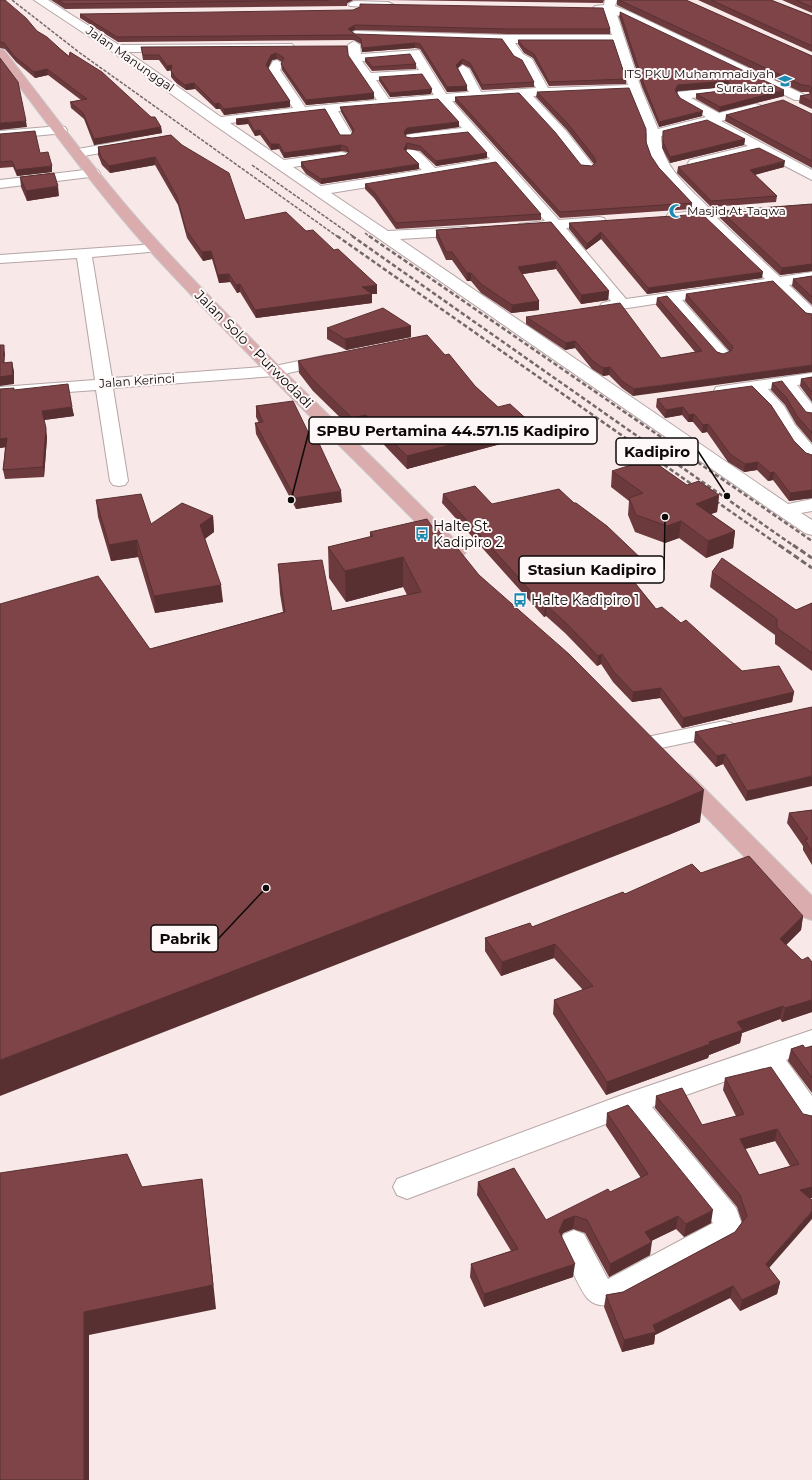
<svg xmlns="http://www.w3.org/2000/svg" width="812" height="1480" font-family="Montserrat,sans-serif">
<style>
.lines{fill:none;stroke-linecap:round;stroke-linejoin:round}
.minor-casing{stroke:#b5a5a6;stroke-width:2}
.major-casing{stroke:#cac9c9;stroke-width:2}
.minor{fill:#fff;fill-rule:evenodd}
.major{fill:#daacae;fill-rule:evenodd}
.rail-far2{stroke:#746969;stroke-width:1.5;stroke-dasharray:3.5 1.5;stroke-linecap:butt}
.rail-far1{stroke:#746969;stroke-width:2.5;stroke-dasharray:4.5 2.5;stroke-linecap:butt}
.rail{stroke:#746969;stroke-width:3;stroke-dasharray:6 3;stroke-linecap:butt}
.wall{fill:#6c3a3d;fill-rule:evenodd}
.shaded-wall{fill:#583032}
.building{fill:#7e4447;stroke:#583032;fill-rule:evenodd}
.labels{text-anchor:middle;stroke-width:4;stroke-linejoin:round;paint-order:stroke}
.far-street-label{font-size:12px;fill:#0f0a0a;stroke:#fff8f8}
.far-poi-label{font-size:12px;fill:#0f0a0a;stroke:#fff8f8;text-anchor:end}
.street-label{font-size:14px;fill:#0f0a0a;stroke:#fff8f8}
.poi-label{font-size:14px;fill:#0f0a0a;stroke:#fff8f8;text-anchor:start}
.leader{fill:none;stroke:#0f0a0a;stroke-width:1.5}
.callout-dot{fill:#0f0a0a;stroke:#fff8f8;stroke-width:1.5}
.callout{fill:#fff8f8;stroke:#0f0a0a;stroke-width:1.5}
.callout-label{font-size:15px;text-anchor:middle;font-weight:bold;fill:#0f0a0a}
</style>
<rect width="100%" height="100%" fill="#f9e8e8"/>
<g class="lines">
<defs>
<path id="minor" d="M 34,0 L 48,0 L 119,45 L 292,44 L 294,47 L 288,51 L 128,52 L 221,117 L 293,108 L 268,70 L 273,61 L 277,60 L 283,64 L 280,70 L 305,107 L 377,100 L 349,60 L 348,45 L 354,41 L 360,45 L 361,54 L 419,50 L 446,94 L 469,92 L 457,69 L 463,65 L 469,69 L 481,92 L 536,88 L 523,64 L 515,60 L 503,42 L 355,37 L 349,34 L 355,31 L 507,35 L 612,35 L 604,11 L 595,10 L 593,8 L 595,6 L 604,5 L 605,0 L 617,0 L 615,6 L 630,12 L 803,94 L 805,97 L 803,100 L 795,100 L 617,15 L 641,88 L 658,129 L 706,117 L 681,103 L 676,95 L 678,92 L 723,87 L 727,88 L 729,91 L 727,94 L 691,98 L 719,113 L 755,104 L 760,105 L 761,108 L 760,111 L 721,121 L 812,170 L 812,180 L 758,152 L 695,167 L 690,166 L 688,163 L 690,160 L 748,146 L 707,124 L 661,136 C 661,167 690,188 710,209 L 726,210 L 728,213 L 726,216 L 717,218 L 780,277 L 812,272 L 812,282 L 789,285 L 812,307 L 812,321 L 806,319 L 773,287 L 682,300 L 731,355 L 729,358 L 723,360 L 717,358 L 667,302 L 608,311 L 602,309 L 600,306 L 602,303 L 611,301 L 552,229 L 524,231 L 519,230 L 517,227 L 519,224 L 545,221 L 496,166 L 331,193 L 388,231 L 465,227 L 470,228 L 472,231 L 470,234 L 465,235 L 400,239 L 788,504 L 812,499 L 812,511 L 801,513 L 812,520 L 812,535 L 805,533 L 777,514 L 213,124 L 111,51 ZM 515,43 L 614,43 L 628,85 L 548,88 L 532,59 L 523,54 ZM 411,57 L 419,70 L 371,73 L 362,61 ZM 423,77 L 434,95 L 389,99 L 376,80 ZM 630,92 L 647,134 L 647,148 L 652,161 L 660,173 L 695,211 L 668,214 L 666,217 L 668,220 L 673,221 L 702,219 L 765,279 L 626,299 L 566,228 L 604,224 L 606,221 L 604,218 L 599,217 L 559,220 L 452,101 L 519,97 L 556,137 L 582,170 L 592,170 L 594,167 L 592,164 L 566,131 L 533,96 ZM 439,102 L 462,128 L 412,134 L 407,135 L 405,138 L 407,141 L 412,142 L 468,135 L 490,159 L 435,168 C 427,160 419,147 407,150 L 405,153 L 422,170 L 321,186 L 293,167 L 346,159 L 348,156 L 346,153 L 341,152 L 284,160 L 230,123 L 326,112 L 341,139 L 351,139 L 353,136 L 338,111 Z
M 354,1 L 388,2 L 394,5 L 388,8 L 350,6 L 348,4 Z
M 60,126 L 65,127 L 67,130 L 65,133 L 0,139 L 0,131 Z
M 128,140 L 133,141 L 135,144 L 133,147 L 78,157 L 73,156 L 71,153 L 73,150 L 78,149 Z
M 93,169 L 98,170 L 100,173 L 98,176 L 0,188 L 0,180 Z
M 156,244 L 161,245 L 163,248 L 161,251 L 92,257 L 112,378 L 275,366 L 327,355 L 333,357 L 335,360 L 333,363 L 275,376 L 113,388 L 128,481 L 125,485 L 119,486 L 113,485 L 110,481 L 96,390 L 0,397 L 0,387 L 95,380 L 77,258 L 0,263 L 0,255 Z
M 812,373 L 812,383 L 797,385 L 812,404 L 812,420 L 806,419 L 782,387 L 768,389 L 784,406 L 795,425 L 812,445 L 812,462 C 795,458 781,426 771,412 C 765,405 758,399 751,392 L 722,396 L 716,395 L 714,391 L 716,387 L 722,386 Z
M 724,721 L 732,723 L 735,728 L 732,733 L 647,751 L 639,749 L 636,744 L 639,739 L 647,737 Z
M 812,1030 L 812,1050 L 786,1060 L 812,1096 L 812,1128 L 802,1125 L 763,1068 L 652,1107 L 736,1208 L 743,1227 L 738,1236 L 732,1242 L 621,1302 C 610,1306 597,1308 588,1299 C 580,1291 565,1255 559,1243 L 564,1234 L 574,1230 L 584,1234 L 608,1279 L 713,1223 L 627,1116 L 407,1199 L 397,1195 L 393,1187 L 397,1179 L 622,1095 Z"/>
<path id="major" d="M 0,49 L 4,50 C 55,116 104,183 160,244 C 257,349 363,446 463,548 L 466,552 L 463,556 L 456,558 L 449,556 C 350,454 246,356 150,251 C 96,191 49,125 0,61 Z
M 682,772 L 690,774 L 812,896 L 812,920 L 803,917 L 674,784 L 671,779 L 674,774 Z"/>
</defs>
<use href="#minor" class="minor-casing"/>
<use href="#major" class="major-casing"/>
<use href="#minor" class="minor"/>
<use href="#major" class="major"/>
<path class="rail-far2" d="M 12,0 L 80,53 L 338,237
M 252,165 L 354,237
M 365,233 L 370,237"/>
<path class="rail-far1" d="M 337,236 L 780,546
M 352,236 L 794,546
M 369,236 L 812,541"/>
<path class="rail" d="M 779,545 L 812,568
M 793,545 L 812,558"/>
</g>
<path class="wall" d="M 0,0 L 37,31 L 161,127 L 162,133 L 94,145 L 84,119 L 71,108 L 70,102 L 81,100 L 48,75 L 35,78 L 16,62 L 5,49 L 0,48 Z
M 51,0 L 353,0 L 347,3 L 347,6 L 65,9 Z
M 385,0 L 604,0 L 603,3 Z
M 617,0 L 686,0 L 812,56 L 812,109 L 799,103 L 800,96 L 810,94 L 809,92 L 801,92 L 617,5 Z
M 698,0 L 771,0 L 812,16 L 812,52 Z
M 782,0 L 812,0 L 812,13 Z
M 620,12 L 784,96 L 719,112 L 696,99 L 696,94 L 728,90 L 729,89 L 727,87 L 678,91 L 677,93 L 680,98 L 702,116 L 659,127 L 642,87 L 619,17 Z
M 80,14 L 610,29 L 610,34 L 507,34 L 355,30 L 351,31 L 355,34 L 514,56 L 534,82 L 534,87 L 482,90 L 470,68 L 462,64 L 457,68 L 467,86 L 467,91 L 447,92 L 420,49 L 415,48 L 362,52 L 361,44 L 354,40 L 118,42 L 80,18 Z
M 518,40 L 626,79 L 626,84 L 549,86 L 533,58 L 524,53 L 518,44 Z
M 141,47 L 348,55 L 374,99 L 306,105 L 282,70 L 281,64 L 282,62 L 277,59 L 272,60 L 268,68 L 290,101 L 290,107 L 224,115 L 220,109 L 216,109 L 195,89 L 186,90 L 176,83 L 171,77 L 171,70 L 167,71 L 159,60 L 143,60 Z
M 365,58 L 416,64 L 416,69 L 372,71 L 365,62 Z
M 379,77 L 432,89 L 431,94 L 390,97 L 379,81 Z
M 537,92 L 646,142 L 651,156 L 659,168 L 692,203 L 692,209 L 560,218 L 455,102 L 455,97 L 581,165 L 592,166 L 594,164 L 593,163 L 567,130 L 536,97 Z
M 340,107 L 459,122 L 459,127 L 407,134 L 405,135 L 406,137 L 412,138 L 487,153 L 487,158 L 436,166 L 420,151 L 407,149 L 406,151 L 419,169 L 321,184 L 306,174 L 301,167 L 301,162 L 346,155 L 348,153 L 347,152 L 341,151 L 284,158 L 279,149 L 271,150 L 260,135 L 255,136 L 248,124 L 237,125 L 236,124 L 236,119 L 325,109 L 340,135 L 351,135 L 353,133 L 341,112 Z
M 812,114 L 812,168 L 725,121 L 726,115 Z
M 663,131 L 745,139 L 744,145 L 670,163 L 662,148 Z
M 0,134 L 40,153 L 52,172 L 17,176 L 13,167 L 0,168 Z
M 171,135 L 245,220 L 306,231 L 377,294 L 372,294 L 372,303 L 256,318 L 240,292 L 237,293 L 230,282 L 219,283 L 212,259 L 203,261 L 187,238 L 178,205 L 155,165 L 110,173 L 102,165 L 98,155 L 98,147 Z
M 678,167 L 784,167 L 755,175 L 777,196 L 776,202 L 711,207 L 677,173 Z
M 20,177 L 59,196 L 27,201 L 21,187 Z
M 365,184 L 541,214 L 541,220 L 396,229 L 374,198 L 365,189 Z
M 812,204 L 812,271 L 780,275 L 720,218 L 721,211 Z
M 551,222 L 609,291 L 608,300 L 581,304 L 556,269 L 522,274 L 539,301 L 539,310 L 511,313 L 481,293 L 471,281 L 467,281 L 452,260 L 446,260 L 436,238 L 436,230 Z
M 569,223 L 762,278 L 647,294 L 601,239 L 586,250 L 569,229 Z
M 812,276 L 812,305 L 792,286 L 793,279 Z
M 686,294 L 806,313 L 812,314 L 633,396 L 622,388 L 609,375 L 603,376 L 592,369 L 575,348 L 565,350 L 526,324 L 526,317 L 661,358 L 695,352 L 656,305 L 657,298 L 717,352 L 723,354 L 730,352 L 685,301 Z
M 411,326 L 411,337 L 346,350 L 327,339 L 327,328 Z
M 445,355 L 475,386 L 498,407 L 532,424 L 531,436 L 407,469 L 367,427 L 353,430 L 313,391 L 299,373 L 298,361 Z
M 812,377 L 812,402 L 800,386 L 801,379 Z
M 772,383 L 806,412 L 812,413 L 812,443 L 796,424 L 785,405 L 771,390 Z
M 0,389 L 14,390 L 72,407 L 74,416 L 44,420 L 47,438 L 44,477 L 5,479 L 3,470 L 5,447 L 0,448 Z
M 657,399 L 794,441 L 806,453 L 812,455 L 812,498 L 789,501 L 773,480 L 768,481 L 757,470 L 744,472 L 728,462 L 707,432 L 702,433 L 693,422 L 688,422 L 682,415 L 665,418 L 656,407 Z
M 256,406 L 342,502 L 296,509 L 256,434 L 255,423 L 259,423 L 256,417 Z
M 612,471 L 719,495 L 717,512 L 711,514 L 735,531 L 733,548 L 706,558 L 679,538 L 665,543 L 635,532 L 628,515 L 629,501 L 611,487 Z
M 443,494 L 492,504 L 648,576 L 633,580 L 656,609 L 742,671 L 794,692 L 792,702 L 682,728 L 660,698 L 632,702 L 613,682 L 601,664 L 597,666 L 565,633 L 546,616 L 544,617 L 442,503 Z
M 96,500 L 151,524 L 213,516 L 214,532 L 205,539 L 223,602 L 155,613 L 138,557 L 111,561 L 98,517 Z
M 435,531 L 446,540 L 479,575 L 700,822 L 666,836 L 150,649 L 283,612 L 280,594 L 278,564 L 332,611 L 407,595 L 403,587 L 346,602 L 329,578 L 328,547 L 370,537 L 370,532 Z
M 712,572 L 796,610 L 812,603 L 812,671 L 775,644 L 775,635 L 710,587 Z
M 812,707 L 746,801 L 723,764 L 716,767 L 694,742 L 695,732 Z
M 812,810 L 812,865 L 803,850 L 803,846 L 787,823 L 789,813 Z
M 701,873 L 803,916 L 801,930 L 786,945 L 802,960 L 812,962 L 812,1012 L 782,1022 L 780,1019 L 742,1033 L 740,1043 L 709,1055 L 708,1058 L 606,1095 L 553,1014 L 554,1000 L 583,990 L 554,958 L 501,976 L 485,951 L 485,938 L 532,927 L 625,894 Z
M 812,1046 L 812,1093 L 788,1061 L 791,1049 L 805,1048 Z
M 725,1078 L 803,1114 L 812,1116 L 812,1198 L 809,1198 L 769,1268 L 780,1282 L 777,1294 L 740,1311 L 730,1298 L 655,1335 L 654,1344 L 622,1352 L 604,1307 L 606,1295 L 623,1292 L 735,1232 L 742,1222 L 737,1207 L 655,1108 L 656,1096 L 702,1125 L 736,1116 L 723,1090 ZM 775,1141 L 790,1166 L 759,1175 L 745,1149 Z
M 607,1113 L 711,1223 L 684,1237 L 676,1229 L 651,1241 L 650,1255 L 609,1277 L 585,1233 L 573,1229 L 563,1233 L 561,1236 L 573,1277 L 484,1307 L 470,1277 L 471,1264 L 511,1251 L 477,1195 L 478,1182 L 546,1220 L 610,1192 L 641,1178 L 606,1126 Z"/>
<path class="shaded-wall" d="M 347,0 L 353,0 L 347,3 Z
M 355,25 L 355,30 L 348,33 L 348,29 Z
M 415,43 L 415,48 L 362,52 L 362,48 Z
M 276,53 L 277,59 L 272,60 L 267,71 L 266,65 L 271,55 Z
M 462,59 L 462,64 L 456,70 L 456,65 Z
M 172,65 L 173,70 L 167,71 L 167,66 Z
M 47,69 L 48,75 L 35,78 L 34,72 Z
M 728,81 L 727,87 L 678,91 L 675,96 L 675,90 L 678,85 Z
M 194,83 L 195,89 L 186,90 L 185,85 Z
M 467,86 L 467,91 L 447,92 L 447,87 Z
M 432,89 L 431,94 L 390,97 L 390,93 Z
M 784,90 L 784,96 L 719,112 L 720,107 Z
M 374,93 L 374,99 L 306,105 L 306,100 Z
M 290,101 L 290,107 L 224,115 L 224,109 Z
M 219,103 L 220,109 L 216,109 L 215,104 Z
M 703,111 L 702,116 L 659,127 L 659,122 Z
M 248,119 L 248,124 L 237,125 L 237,120 Z
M 26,121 L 27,127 L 0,130 L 0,123 Z
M 459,122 L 459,127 L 407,134 L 404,137 L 404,132 L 407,128 Z
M 161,127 L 162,133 L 94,145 L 94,139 Z
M 260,130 L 260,135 L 255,136 L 254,131 Z
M 745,139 L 744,145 L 670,163 L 670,157 Z
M 407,143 L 407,149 L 404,154 L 404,149 Z
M 271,144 L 279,144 L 279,149 L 271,150 Z
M 341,145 L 341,151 L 284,158 L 284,153 Z
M 487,153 L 487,158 L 436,166 L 436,161 Z
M 155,157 L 155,165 L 110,173 L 109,166 Z
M 785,161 L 784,167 L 750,176 L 750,170 Z
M 419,164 L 419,169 L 321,184 L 321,179 Z
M 52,166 L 52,172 L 17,176 L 16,170 Z
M 58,186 L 59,196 L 27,201 L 26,191 Z
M 601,232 L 601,239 L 586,250 L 587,244 Z
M 211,251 L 212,259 L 203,261 L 202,252 Z
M 556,261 L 556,269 L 517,275 L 518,267 Z
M 812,264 L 812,271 L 780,275 L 782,268 Z
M 763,272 L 762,278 L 647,294 L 648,288 Z
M 467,273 L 471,273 L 471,281 L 467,281 Z
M 229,274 L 230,282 L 219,283 L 218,275 Z
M 240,284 L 240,292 L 237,293 L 236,285 Z
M 377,285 L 377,294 L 372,294 L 372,303 L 256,318 L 255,310 L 362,287 Z
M 609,291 L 608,300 L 581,304 L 581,295 Z
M 539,301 L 539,310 L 511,313 L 512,305 Z
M 411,326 L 411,337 L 346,350 L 345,339 Z
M 575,341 L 575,348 L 565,350 L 566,343 Z
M 4,345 L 5,354 L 4,372 L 3,363 Z
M 12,362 L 14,371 L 14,384 L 0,386 L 0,377 Z
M 812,365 L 812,372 L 633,396 L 634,389 Z
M 610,367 L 609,375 L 603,376 L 603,368 Z
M 72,407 L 74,416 L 44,420 L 42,411 Z
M 683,407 L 682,415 L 665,418 L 666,410 Z
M 694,414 L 693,422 L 688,422 L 689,415 Z
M 366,415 L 367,427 L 353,430 L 352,418 Z
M 532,424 L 531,436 L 407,469 L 407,456 Z
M 708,424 L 707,432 L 702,433 L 703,425 Z
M 46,428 L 47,438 L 44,477 L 43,467 Z
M 7,438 L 8,447 L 0,448 L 0,439 Z
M 758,462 L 757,470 L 744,472 L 745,464 Z
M 774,472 L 773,480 L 768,481 L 770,473 Z
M 812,490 L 812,498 L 789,501 L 790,493 Z
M 341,491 L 342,502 L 296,509 L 295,498 Z
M 719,495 L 717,512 L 694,520 L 696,504 Z
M 213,516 L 214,532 L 201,541 L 200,525 Z
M 681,521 L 679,538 L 665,543 L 667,526 Z
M 735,531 L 733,548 L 706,558 L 708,541 Z
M 137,540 L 138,557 L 111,561 L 109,545 Z
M 403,557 L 403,587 L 346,602 L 345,571 Z
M 649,566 L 648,576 L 626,582 L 626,572 Z
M 221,585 L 223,602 L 155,613 L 154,596 Z
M 547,606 L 546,616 L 544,617 L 545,607 Z
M 602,654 L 601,664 L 597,666 L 598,656 Z
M 661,688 L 660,698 L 632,702 L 633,692 Z
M 794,692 L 792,702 L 682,728 L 683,718 Z
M 725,754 L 723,764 L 716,767 L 717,756 Z
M 812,776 L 812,786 L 746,801 L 747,791 Z
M 704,790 L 700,822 L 666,836 L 0,1096 L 0,1060 Z
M 803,916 L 801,930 L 778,953 L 780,939 Z
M 555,944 L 554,958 L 501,976 L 502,962 Z
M 812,1000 L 812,1012 L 782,1022 L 785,1008 Z
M 783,1006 L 780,1019 L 742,1033 L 740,1043 L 709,1055 L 708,1058 L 606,1095 L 607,1082 L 709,1042 L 737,1022 Z
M 777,1129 L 775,1141 L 737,1151 L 740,1139 Z
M 202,1179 L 216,1309 L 89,1335 L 89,1480 L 84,1480 L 84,1312 Z
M 812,1187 L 812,1198 L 797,1202 L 800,1190 Z
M 713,1210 L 711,1223 L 684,1237 L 686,1224 Z
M 812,1211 L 812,1219 L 763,1275 L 766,1264 Z
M 575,1216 L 573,1229 L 563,1233 L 558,1244 L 559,1231 L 564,1220 Z
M 678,1216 L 676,1229 L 643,1245 L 645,1232 Z
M 652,1242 L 650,1255 L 609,1277 L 610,1264 Z
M 575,1264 L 573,1277 L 484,1307 L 484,1294 Z
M 780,1282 L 777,1294 L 740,1311 L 742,1300 Z
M 733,1286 L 730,1298 L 655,1335 L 654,1344 L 622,1352 L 624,1340 Z"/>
<path class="building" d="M 0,0 L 5,0 L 26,18 L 37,31 L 47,37 L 69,57 L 70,52 L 102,72 L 151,117 L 155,117 L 161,127 L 94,139 L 83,113 L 70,102 L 87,99 L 47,69 L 34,72 L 15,57 L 4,43 L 0,42 Z
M 59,0 L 329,0 L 64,4 Z
M 619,0 L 686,0 L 812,56 L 812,89 L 810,86 L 802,85 Z
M 711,0 L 771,0 L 812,16 L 812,46 Z
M 796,0 L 812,0 L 812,7 Z
M 360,4 L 603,8 L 610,29 L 507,29 L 355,25 L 348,29 L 355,34 L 502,39 L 514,56 L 522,60 L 534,82 L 482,85 L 470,63 L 462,59 L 456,65 L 467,86 L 447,87 L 420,44 L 415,43 L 362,48 L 361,39 L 354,35 L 117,37 L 80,14 L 353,10 L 360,7 Z
M 620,12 L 784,90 L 720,107 L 696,94 L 728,90 L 731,86 L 728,81 L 678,85 L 675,90 L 680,98 L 703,111 L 659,122 L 643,82 Z
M 518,40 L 613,40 L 626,79 L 549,82 L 534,54 L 524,48 Z
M 347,46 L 348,55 L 374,93 L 306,100 L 281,64 L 284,58 L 276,53 L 271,55 L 266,65 L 290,101 L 224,109 L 219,103 L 215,104 L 194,83 L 185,85 L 176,78 L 171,71 L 172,65 L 167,66 L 159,55 L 143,55 L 141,47 Z
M 410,54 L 416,64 L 372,67 L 365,58 Z
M 0,58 L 18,82 L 26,121 L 0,123 Z
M 422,74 L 432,89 L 390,93 L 379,77 Z
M 629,88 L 646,129 L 646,142 L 651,156 L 659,168 L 692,203 L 560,212 L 455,97 L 519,93 L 555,132 L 581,165 L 592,166 L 596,162 L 594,157 L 568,124 L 537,92 Z
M 812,89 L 812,102 L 800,96 L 810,94 Z
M 438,99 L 459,122 L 407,128 L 404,132 L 406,137 L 412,138 L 468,132 L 487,153 L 436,161 L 420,146 L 407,143 L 404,149 L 419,164 L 321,179 L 306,169 L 301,162 L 346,155 L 349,152 L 347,147 L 341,145 L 284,153 L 279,144 L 271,144 L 260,130 L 254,131 L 248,119 L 237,120 L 236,119 L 325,109 L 340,135 L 351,135 L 354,130 L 340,107 Z
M 783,100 L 812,114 L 812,161 L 726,115 Z
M 707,120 L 745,139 L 670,157 L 663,142 L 663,131 Z
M 35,131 L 40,153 L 48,152 L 52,166 L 16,170 L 12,161 L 0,162 L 0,134 Z
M 171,135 L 182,145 L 229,173 L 245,220 L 286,212 L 306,231 L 313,230 L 334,250 L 338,249 L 377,285 L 362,287 L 372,294 L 255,310 L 240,284 L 236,285 L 229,274 L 218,275 L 211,251 L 202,252 L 186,230 L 177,197 L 155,157 L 109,166 L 101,157 L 98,147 Z
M 759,148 L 785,161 L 750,170 L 777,196 L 711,201 L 678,167 Z
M 496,162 L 541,214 L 396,223 L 374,192 L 365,184 Z
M 54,173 L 58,186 L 26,191 L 20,177 Z
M 812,204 L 812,264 L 782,268 L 721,211 Z
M 702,214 L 763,272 L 648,288 L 601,232 L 587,244 L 569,223 Z
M 551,222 L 609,291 L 581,295 L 556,261 L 518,267 L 539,301 L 512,305 L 481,284 L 471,273 L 467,273 L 452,252 L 446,252 L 436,230 Z
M 812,276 L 812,297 L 793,279 Z
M 773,281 L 806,313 L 812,314 L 812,365 L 634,389 L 622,381 L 610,367 L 603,368 L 593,361 L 575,341 L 566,343 L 526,317 L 620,303 L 661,358 L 702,351 L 657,298 L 667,296 L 717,352 L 723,354 L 731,351 L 733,347 L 686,294 Z
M 383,308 L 411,326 L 345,339 L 327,328 Z
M 427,335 L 445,355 L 449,354 L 475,386 L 498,407 L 510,404 L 532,424 L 407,456 L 366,415 L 352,418 L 312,379 L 298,361 Z
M 0,345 L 4,345 L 3,363 L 12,362 L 13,375 L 0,377 Z
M 812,377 L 812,392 L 801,379 Z
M 782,381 L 806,412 L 812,413 L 812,433 L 797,416 L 786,397 L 772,383 Z
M 68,384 L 72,407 L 42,411 L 46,428 L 43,467 L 3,470 L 7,438 L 0,439 L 0,389 L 14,388 L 14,390 Z
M 752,386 L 771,405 L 794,441 L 806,453 L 812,455 L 812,490 L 790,493 L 774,472 L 770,473 L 758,462 L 745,464 L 730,454 L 708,424 L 703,425 L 694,414 L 689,415 L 683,407 L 666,410 L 657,399 Z
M 293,401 L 312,440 L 317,439 L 341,491 L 295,498 L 255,423 L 263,422 L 256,406 Z
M 650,459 L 687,485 L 699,481 L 719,495 L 696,504 L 735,531 L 708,541 L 681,521 L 667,526 L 636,515 L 629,498 L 643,493 L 612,471 Z
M 475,486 L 492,504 L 559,489 L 574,503 L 576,503 L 607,526 L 649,566 L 626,572 L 656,609 L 662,607 L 681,623 L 686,620 L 742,671 L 779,666 L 794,692 L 683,718 L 661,688 L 633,692 L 614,672 L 602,654 L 598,656 L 566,623 L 547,606 L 545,607 L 443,494 Z
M 141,494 L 151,524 L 182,503 L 213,516 L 200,525 L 221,585 L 154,596 L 137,540 L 109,545 L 96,500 Z
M 427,519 L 435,531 L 438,530 L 446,540 L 450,539 L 479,575 L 569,654 L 704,790 L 671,804 L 0,1060 L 0,604 L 98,576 L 150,649 L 285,612 L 278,564 L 322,560 L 332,611 L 421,592 L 403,557 L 345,571 L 328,547 L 373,536 L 370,532 Z
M 722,558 L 796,610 L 812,603 L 812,653 L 777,628 L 777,619 L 712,572 Z
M 812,707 L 812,776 L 747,791 L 725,754 L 717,756 L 695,732 Z
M 812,810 L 812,851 L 805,840 L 808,839 L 789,813 Z
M 749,856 L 803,916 L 780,939 L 802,960 L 808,957 L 812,962 L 812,1000 L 785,1008 L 783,1006 L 737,1022 L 743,1030 L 709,1042 L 710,1044 L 607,1082 L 554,1000 L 593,986 L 555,944 L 502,962 L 485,938 L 530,923 L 532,927 L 623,892 L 625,894 L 692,864 L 701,873 Z
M 803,1045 L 805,1048 L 812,1046 L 812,1078 L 791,1049 Z
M 771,1067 L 803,1114 L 812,1116 L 812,1187 L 800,1190 L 812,1200 L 812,1211 L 766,1264 L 780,1282 L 742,1300 L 733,1286 L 653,1325 L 656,1332 L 624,1340 L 606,1295 L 623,1292 L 735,1232 L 747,1216 L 740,1195 L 656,1096 L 682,1088 L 702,1125 L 744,1114 L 725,1078 ZM 777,1129 L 799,1164 L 759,1175 L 740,1139 Z
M 628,1105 L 713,1210 L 686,1224 L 678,1216 L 645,1232 L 652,1242 L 610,1264 L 587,1220 L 575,1216 L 564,1220 L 559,1231 L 575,1264 L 484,1294 L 471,1264 L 518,1249 L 478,1182 L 514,1168 L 546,1220 L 608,1189 L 610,1192 L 648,1174 L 607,1113 Z
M 127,1154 L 142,1187 L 202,1179 L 213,1285 L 84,1312 L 84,1480 L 0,1480 L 0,1173 Z"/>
<defs>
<symbol id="university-bare" viewBox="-9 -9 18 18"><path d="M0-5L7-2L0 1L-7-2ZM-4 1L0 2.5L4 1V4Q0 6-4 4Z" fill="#1c8bb1" stroke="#fff8f8" stroke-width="2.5" paint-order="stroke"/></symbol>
<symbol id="mosque-bare" viewBox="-9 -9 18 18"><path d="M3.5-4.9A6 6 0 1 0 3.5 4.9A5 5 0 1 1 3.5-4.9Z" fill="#1c8bb1" stroke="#fff8f8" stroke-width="2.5" paint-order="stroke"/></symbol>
<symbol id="bus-bare" viewBox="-9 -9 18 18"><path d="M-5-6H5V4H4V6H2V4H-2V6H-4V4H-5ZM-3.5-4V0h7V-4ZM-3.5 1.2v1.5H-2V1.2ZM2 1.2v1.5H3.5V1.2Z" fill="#1c8bb1" stroke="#fff8f8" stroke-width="2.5" paint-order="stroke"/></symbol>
</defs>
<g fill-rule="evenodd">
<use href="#university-bare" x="775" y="71" width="20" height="20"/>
<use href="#mosque-bare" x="666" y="201" width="20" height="20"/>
<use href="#bus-bare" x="412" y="524" width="20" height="20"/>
<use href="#bus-bare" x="510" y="590" width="20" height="20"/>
</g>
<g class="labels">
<g class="far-street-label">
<text transform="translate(130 59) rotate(35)" y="4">Jalan Manunggal</text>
<text transform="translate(137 381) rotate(-4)" y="4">Jalan Kerinci</text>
</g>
<g class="far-poi-label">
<text x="774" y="78">ITS PKU Muhammadiyah<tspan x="774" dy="14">Surakarta</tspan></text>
<text x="687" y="215" text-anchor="start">Masjid At-Taqwa</text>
</g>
<g class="street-label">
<text transform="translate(254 349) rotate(45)" y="5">Jalan Solo - Purwodadi</text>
</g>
<g class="poi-label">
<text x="433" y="531">Halte St.<tspan x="433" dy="16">Kadipiro 2</tspan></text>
<text x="531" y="605">Halte Kadipiro 1</text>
</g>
</g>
<path class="leader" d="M291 500L309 431M727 496L698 451M665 517L664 570M266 888L218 939"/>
<g class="callout-dot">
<circle cx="291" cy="500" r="4"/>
<circle cx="727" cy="496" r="4"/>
<circle cx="665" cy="517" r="4"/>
<circle cx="266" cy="888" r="4"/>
</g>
<g class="callout">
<rect x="309" y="417" width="288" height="27" rx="4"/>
<rect x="616" y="438" width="82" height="27" rx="4"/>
<rect x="519" y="556" width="145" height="27" rx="4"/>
<rect x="151" y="925" width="67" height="27" rx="4"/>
</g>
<g class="callout-label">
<text x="453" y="436">SPBU Pertamina 44.571.15 Kadipiro</text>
<text x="657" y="457">Kadipiro</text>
<text x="592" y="575">Stasiun Kadipiro</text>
<text x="185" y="944">Pabrik</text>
</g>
</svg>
